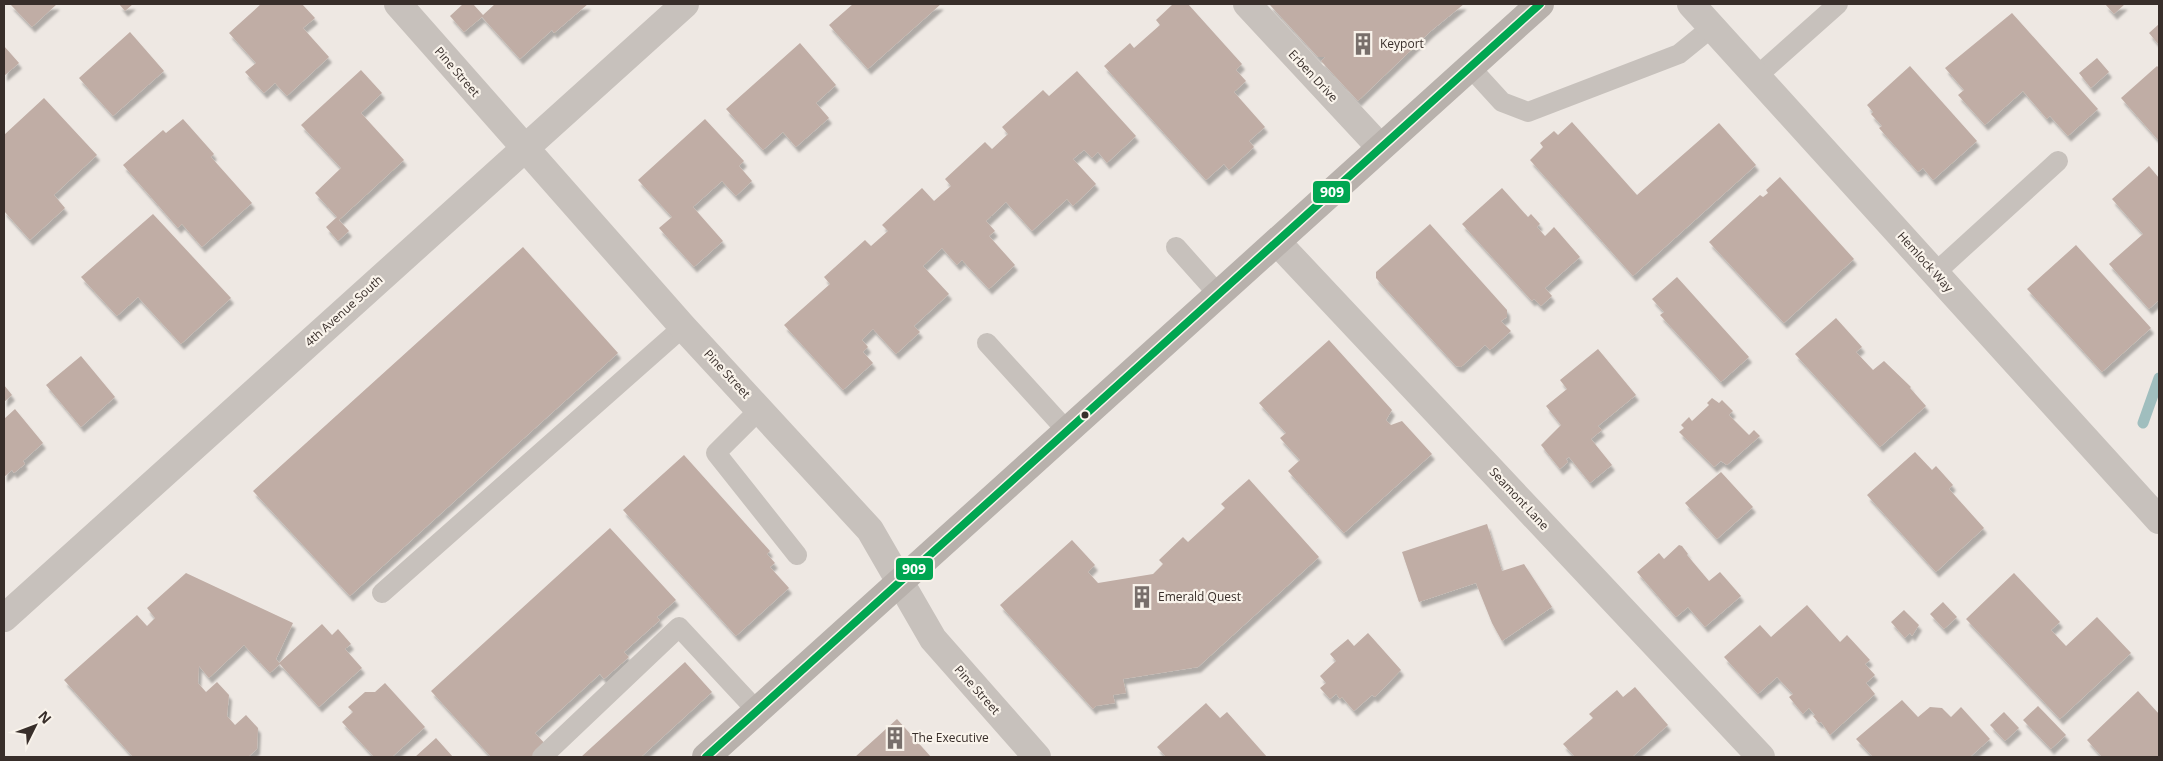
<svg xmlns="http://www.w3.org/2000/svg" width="2163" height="761" font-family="'Open Sans',sans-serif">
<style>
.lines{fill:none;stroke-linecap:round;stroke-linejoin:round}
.stream{stroke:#a0bebe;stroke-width:11}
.building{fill:#c0ada5;filter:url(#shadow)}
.lane{stroke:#c7c1bc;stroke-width:20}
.street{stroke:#c7c1bc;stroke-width:28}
.secondary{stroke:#b8b1ac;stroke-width:28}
.bus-1-casing{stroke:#f9f3eb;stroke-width:11}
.bus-1{stroke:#00a651;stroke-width:8}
.bus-dot{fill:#382e2a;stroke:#f9f3eb;stroke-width:2}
.labels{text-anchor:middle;stroke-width:4.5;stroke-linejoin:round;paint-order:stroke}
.poi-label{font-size:12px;fill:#382e2a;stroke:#f9f3eb;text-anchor:start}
.street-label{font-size:12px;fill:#382e2a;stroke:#f9f3eb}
.line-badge{stroke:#f9f3eb;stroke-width:2}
.badge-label{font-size:14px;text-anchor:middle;font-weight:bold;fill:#fff}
</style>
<defs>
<filter id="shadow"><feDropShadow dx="3" dy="5.5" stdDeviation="1" flood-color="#0004"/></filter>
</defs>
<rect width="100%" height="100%" fill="#eee8e3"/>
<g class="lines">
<path class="stream" d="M 2143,423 L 2159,378"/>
</g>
<path class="building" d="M 10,4 L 57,4 L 32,27 Z
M 119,4 L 133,4 L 125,11 Z
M 261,4 L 302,4 L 315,18 L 303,28 L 329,57 L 287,96 L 275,83 L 264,93 L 245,72 L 256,63 L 229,33 Z
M 463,4 L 473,4 L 483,15 L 495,4 L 588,4 L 554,33 L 552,30 L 520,59 L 482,17 L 464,32 L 450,16 Z
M 853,4 L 941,4 L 868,69 L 829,25 Z
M 1173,4 L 1188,4 L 1242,64 L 1236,70 L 1246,81 L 1234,92 L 1265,127 L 1249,141 L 1254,147 L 1229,170 L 1224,164 L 1206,180 L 1104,66 L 1130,43 L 1134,48 L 1160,25 L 1156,20 Z
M 1269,4 L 1464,4 L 1431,31 L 1358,101 L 1321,61 L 1325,57 L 1318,57 Z
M 2105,4 L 2125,4 L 2114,14 Z
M 2012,13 L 2098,109 L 2068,136 L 2050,116 L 2047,119 L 2023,91 L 1985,125 L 1958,95 L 1964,90 L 1945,68 Z
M 2159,24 L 2159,45 L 2149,33 Z
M 130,32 L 164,71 L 113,116 L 79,78 Z
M 800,43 L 836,85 L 816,103 L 829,118 L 796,147 L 783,132 L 763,150 L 726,109 Z
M 4,46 L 19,63 L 4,76 Z
M 2097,58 L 2109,72 L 2091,88 L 2079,73 Z
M 1910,66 L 1977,141 L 1933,180 L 1923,168 L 1918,172 L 1879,128 L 1882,126 L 1871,114 L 1873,112 L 1867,105 Z
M 2157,66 L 2159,68 L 2159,141 L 2121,98 Z
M 361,70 L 382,93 L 361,113 L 404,160 L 339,220 L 349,231 L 338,241 L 326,227 L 337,217 L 315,193 L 341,168 L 301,125 Z
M 1077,71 L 1136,136 L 1107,163 L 1098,152 L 1092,158 L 1084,150 L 1073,159 L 1096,184 L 1073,206 L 1067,199 L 1032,231 L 1006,202 L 986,221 L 995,231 L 989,236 L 1015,265 L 989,289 L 962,260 L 957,265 L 942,248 L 923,266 L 949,294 L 914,326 L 920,332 L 896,354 L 873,329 L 862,340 L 868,347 L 863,352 L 873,363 L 843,390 L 784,325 L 830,284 L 824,277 L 865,240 L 871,246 L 888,231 L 882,225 L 922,188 L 934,201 L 951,186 L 945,179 L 985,142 L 992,149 L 1008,134 L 1002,127 L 1043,90 L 1049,96 Z
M 44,98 L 97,155 L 54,195 L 65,208 L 30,240 L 4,211 L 4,135 Z
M 183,119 L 214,154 L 211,157 L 252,203 L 202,247 L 182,224 L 178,228 L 123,165 L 163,130 L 166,133 Z
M 705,119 L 744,161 L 739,166 L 752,181 L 736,196 L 722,181 L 693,207 L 723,241 L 694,267 L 659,228 L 672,217 L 638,180 Z
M 1572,122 L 1637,195 L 1719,123 L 1756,165 L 1633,276 L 1530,160 L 1543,147 L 1540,143 L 1554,131 L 1558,135 Z
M 2149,166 L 2159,178 L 2159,300 L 2149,309 L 2109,264 L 2143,234 L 2112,199 Z
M 1780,177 L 1854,259 L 1784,323 L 1709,242 L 1760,195 L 1763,197 L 1768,193 L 1766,190 Z
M 1502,188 L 1528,217 L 1531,214 L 1540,224 L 1537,227 L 1545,236 L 1554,227 L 1580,257 L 1545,288 L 1552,296 L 1541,306 L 1534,299 L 1532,301 L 1462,224 Z
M 153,214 L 231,298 L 181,344 L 138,297 L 117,316 L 81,277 Z
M 1430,224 L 1507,310 L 1507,317 L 1501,321 L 1511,331 L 1490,350 L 1485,345 L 1461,367 L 1456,366 L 1376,278 L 1376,272 Z
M 2076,245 L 2151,328 L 2102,372 L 2027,289 Z
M 523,247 L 618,353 L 350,596 L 253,491 Z
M 1677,277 L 1749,357 L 1721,382 L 1660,315 L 1664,312 L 1652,299 Z
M 1836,318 L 1862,347 L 1856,352 L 1873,370 L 1884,361 L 1911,387 L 1910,388 L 1926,406 L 1880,447 L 1795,354 Z
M 1329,340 L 1392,410 L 1386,420 L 1391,425 L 1402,421 L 1432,454 L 1344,533 L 1288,471 L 1300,460 L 1280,438 L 1286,433 L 1259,403 Z
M 1598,349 L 1636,395 L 1598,426 L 1602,430 L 1591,439 L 1612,465 L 1590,483 L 1569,457 L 1566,459 L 1568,462 L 1560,469 L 1541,445 L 1561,425 L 1546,406 L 1567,389 L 1560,380 Z
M 81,356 L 115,397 L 81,427 L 46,385 Z
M 4,385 L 12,395 L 4,402 Z
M 1712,398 L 1719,403 L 1722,400 L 1733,411 L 1729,415 L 1749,435 L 1754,430 L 1760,436 L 1727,465 L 1721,461 L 1714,467 L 1679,432 L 1684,428 L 1681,425 L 1689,417 L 1692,421 L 1709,405 L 1707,403 Z
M 15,409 L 43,443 L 23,461 L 25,464 L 14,473 L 12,470 L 4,477 L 4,419 Z
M 1915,452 L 1932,470 L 1936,466 L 1953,485 L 1949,489 L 1984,528 L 1936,572 L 1867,495 Z
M 684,455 L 770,551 L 767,554 L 775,563 L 770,567 L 789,588 L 736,636 L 623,510 Z
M 1721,472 L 1753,507 L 1717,539 L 1685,503 Z
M 1249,479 L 1319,557 L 1198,667 L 1123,679 L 1126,693 L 1113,695 L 1115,703 L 1096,706 L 1093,709 L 1000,605 L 1072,540 L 1095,565 L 1088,572 L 1098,583 L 1153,574 L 1163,564 L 1159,560 L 1183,537 L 1188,542 L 1225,508 L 1221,504 Z
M 1487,524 L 1502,571 L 1524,564 L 1552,607 L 1502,641 L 1492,623 L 1476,583 L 1419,602 L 1402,552 Z
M 610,528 L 676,600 L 657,617 L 660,620 L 624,652 L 629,657 L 604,679 L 600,674 L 535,733 L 547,746 L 534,757 L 491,757 L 431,691 Z
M 1679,545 L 1682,546 L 1688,554 L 1687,555 L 1709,581 L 1720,572 L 1741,596 L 1705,627 L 1688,607 L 1676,617 L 1637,572 L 1659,553 L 1664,559 Z
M 186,573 L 293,623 L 276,659 L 280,664 L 270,673 L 244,645 L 209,678 L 199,666 L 198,683 L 206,692 L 217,682 L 229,695 L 227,716 L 235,725 L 246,715 L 258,728 L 257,749 L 248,757 L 133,757 L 64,680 L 137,615 L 147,626 L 155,618 L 147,608 Z
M 2014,573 L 2060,622 L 2051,630 L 2066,646 L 2097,617 L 2131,653 L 2060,719 L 1966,619 Z
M 1943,602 L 1957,617 L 1944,629 L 1930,614 Z
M 1807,605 L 1840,642 L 1847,635 L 1870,660 L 1865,664 L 1875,675 L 1866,683 L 1875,694 L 1830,735 L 1821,722 L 1819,723 L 1813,716 L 1815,715 L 1809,708 L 1803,714 L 1789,697 L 1793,694 L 1777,677 L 1758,694 L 1724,657 L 1760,625 L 1771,637 Z
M 1904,610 L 1919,625 L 1912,636 L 1910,633 L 1905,638 L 1891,622 Z
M 322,624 L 332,635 L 338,629 L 351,644 L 345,649 L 362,668 L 319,707 L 279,663 Z
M 1368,633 L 1401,670 L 1375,697 L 1372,695 L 1354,711 L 1342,697 L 1340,699 L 1336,694 L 1330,699 L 1320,688 L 1326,683 L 1320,676 L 1336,661 L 1330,654 L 1348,639 L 1354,646 Z
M 685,662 L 712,692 L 641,757 L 581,757 Z
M 385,683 L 425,727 L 392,757 L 374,757 L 342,722 L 353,712 L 348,707 L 365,692 L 375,692 Z
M 1635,687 L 1668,725 L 1632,757 L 1575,757 L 1563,744 L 1593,718 L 1589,714 L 1617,690 L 1623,697 Z
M 2138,691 L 2159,714 L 2159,757 L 2102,757 L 2087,740 Z
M 1902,700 L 1918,717 L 1930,707 L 1942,708 L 1951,717 L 1961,707 L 1990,739 L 1970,757 L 1873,757 L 1856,739 Z
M 1206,703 L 1220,718 L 1227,712 L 1267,757 L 1166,757 L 1157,747 Z
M 2038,706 L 2066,735 L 2051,749 L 2023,720 Z
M 2004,712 L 2019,728 L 2005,741 L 1990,725 Z
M 897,719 L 931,757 L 855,757 Z
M 436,738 L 453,757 L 415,757 Z"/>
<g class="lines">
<path class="lane" d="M 1470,67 L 1502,102 L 1528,112 L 1679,54 L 1711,28
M 1756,77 L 1838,4
M 1176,247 L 1218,294
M 1935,273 L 2058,161
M 987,343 L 1067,431
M 760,409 L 716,453 L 797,555
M 382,593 L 683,327
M 542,757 L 679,627 L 757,711"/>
<path class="street" d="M 398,4 L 683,327 L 870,530 L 933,639 L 1037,757
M 1247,4 L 1380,147
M 1691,4 L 2159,520
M 1277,242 L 1761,757
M 4,618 L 685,4"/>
<path class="secondary" d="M 706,757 L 1540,4"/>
<defs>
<path id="bus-1" d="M 706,757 L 1540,4"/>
</defs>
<use href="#bus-1" class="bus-1-casing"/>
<use href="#bus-1" class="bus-1"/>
</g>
<defs>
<symbol id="building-bare" viewBox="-9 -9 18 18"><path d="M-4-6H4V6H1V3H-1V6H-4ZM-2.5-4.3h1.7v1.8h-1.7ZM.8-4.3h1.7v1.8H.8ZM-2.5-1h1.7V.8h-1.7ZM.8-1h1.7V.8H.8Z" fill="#786f6b" stroke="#f9f3eb" stroke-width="2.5" paint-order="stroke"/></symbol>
</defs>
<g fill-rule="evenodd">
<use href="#building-bare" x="1347" y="28" width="32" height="32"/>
<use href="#building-bare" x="1126" y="581" width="32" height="32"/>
<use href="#building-bare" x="879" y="722" width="32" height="32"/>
</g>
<circle class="bus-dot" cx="1085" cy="415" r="4.5"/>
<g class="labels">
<g class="poi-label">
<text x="1380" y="48">Keyport</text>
<text x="1158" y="601">Emerald Quest</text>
<text x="912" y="742">The Executive</text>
</g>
<g class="street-label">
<text transform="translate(457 72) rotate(49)" y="4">Pine Street</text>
<text transform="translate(1313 76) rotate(47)" y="4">Erben Drive</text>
<text transform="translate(1925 262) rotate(48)" y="4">Hemlock Way</text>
<text transform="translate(344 311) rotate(-42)" y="4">4th Avenue South</text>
<text transform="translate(727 374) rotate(47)" y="4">Pine Street</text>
<text transform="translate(1519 499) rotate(47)" y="4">Seamont Lane</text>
<text transform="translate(977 690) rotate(48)" y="4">Pine Street</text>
</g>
</g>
<g class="line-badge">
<rect x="1312" y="180" width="39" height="24" rx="5" fill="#00a651"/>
<rect x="895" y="557" width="39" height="24" rx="5" fill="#00a651"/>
</g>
<g class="badge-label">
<text x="1332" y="197">909</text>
<text x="914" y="574">909</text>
</g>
<rect width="2163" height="761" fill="none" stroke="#382e2a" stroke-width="10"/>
<g transform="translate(35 726) rotate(48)" stroke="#f9f3eb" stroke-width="4" paint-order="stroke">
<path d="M0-4L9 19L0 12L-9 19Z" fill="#382e2a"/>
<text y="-8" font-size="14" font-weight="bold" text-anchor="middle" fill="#382e2a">N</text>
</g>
</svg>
